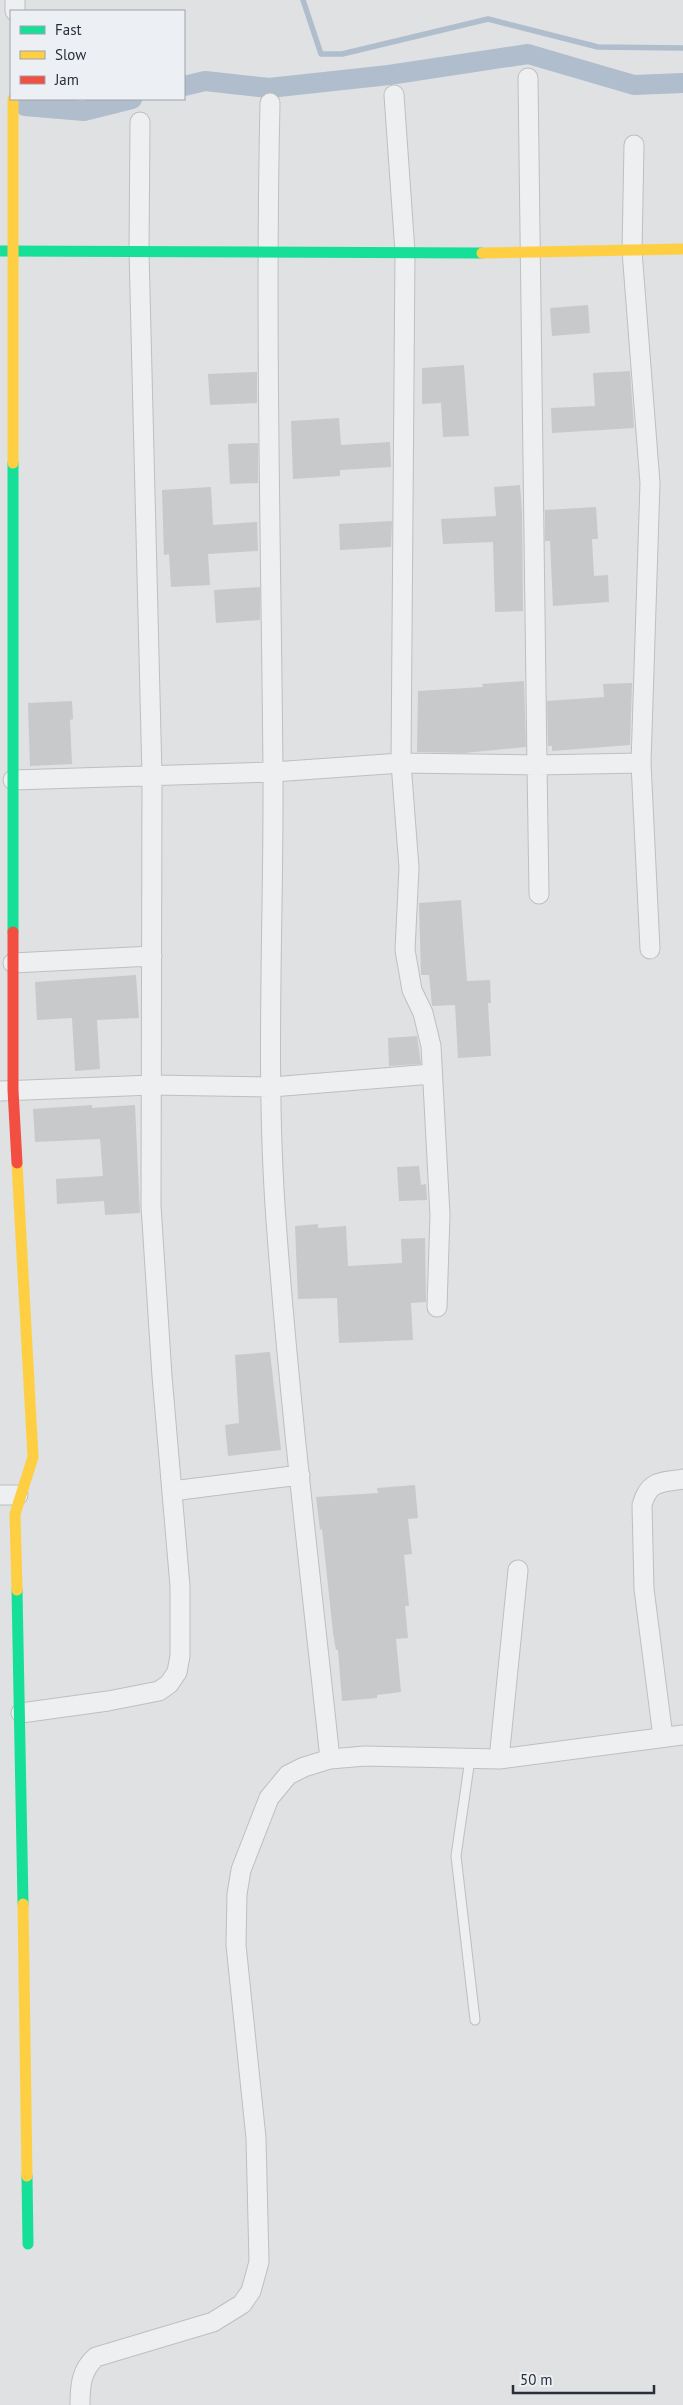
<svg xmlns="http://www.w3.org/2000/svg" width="683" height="2405" font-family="'PT Sans',sans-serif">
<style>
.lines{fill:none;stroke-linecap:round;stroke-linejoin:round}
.stream{stroke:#afbdcc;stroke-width:5.5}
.canal{stroke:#afbdcc;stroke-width:20}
.building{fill:#c7c9cb}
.lane-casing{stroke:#bdbfc1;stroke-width:11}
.street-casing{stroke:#bdbfc1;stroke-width:21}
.lane{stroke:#eeeff0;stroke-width:9}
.street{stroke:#eeeff0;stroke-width:19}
.fast{stroke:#16e098;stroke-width:11}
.slow{stroke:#ffcf43;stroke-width:11}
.jam{stroke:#f24e42;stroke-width:11}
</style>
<rect width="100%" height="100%" fill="#dfe1e3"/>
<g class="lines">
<path class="stream" d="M 303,0 L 321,54 L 342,54 L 488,19 L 598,47 L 683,48"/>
<path class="canal" d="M 184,86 L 205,81 L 269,88 L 389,75 L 528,54 L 634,85 L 683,83
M 25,106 L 84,111 L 132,99"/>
</g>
<path class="building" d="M 588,305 L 590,333 L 552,336 L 550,308 Z
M 464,365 L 469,436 L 443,437 L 441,403 L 422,404 L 422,368 Z
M 630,371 L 634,428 L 552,433 L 551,408 L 595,406 L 593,373 Z
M 257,372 L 257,403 L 210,405 L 208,374 Z
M 339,418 L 341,445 L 390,442 L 391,467 L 340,470 L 340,476 L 293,479 L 291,421 Z
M 258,443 L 258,483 L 230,484 L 228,444 Z
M 520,485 L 522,511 L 523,611 L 495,612 L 493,542 L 443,544 L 441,519 L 496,516 L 494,487 Z
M 211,487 L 213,525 L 257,522 L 258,551 L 208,554 L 210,585 L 171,587 L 169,554 L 164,555 L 162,490 Z
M 596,507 L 598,539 L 592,539 L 594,576 L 608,575 L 609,602 L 553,606 L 550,541 L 545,541 L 545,510 Z
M 392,521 L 391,547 L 340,550 L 339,524 Z
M 260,587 L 260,620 L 216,623 L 214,590 Z
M 524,681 L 526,747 L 464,753 L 417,752 L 418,691 L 483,687 L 482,684 Z
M 632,683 L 630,745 L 552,751 L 552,746 L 548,746 L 547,701 L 604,697 L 603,684 Z
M 72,701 L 73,719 L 70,720 L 72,764 L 30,766 L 28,703 Z
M 461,900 L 467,981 L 490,980 L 491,1003 L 488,1003 L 491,1056 L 458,1058 L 455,1005 L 432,1006 L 429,975 L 421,975 L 419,903 Z
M 136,975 L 139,1018 L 97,1020 L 100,1069 L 75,1071 L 72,1018 L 37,1020 L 35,982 Z
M 417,1036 L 421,1064 L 389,1066 L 388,1038 Z
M 92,1105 L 92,1108 L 135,1105 L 140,1213 L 105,1215 L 104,1201 L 57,1204 L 56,1179 L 103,1176 L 100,1139 L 35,1142 L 33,1109 Z
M 419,1166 L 421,1185 L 426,1184 L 427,1200 L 399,1201 L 397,1167 Z
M 318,1224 L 318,1228 L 346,1226 L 348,1266 L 402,1263 L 401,1239 L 425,1238 L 426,1302 L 411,1303 L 413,1340 L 339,1343 L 337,1298 L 298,1299 L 295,1226 Z
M 270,1352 L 281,1450 L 228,1456 L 225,1425 L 239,1423 L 235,1355 Z
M 415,1485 L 418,1518 L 408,1519 L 412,1554 L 404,1555 L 409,1606 L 405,1606 L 408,1638 L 396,1639 L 401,1692 L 377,1695 L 377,1698 L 342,1701 L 338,1650 L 336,1650 L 333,1633 L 322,1529 L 320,1530 L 316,1497 L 378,1493 L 377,1488 Z"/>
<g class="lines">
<defs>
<path id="lane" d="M 470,1759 L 456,1856 L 475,2020"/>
<path id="street" d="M 15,0 L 15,11
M 394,95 L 405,252 L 401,763 L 409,868 L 405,950 L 412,990 L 423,1013 L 431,1046 L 440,1215 L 437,1307
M 270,103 C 265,325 271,548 273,770 C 274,920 265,1071 276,1220 C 289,1400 311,1580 330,1759
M 634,145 L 632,251 L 650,483 L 641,763 L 650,949
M 13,780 L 273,772 L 401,763 L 537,765 L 528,78
M 539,894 L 537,765 L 641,763
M 13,963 L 152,956
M 1,1091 L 152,1085 L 272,1087 L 432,1074
M 172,1491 L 300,1475
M 0,1495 L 18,1495
M 21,1713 L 108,1701 L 159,1691 L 169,1684 L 177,1672 L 180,1656 L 180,1586 L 162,1376 L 151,1206 L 152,776 L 139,251 L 140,122
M 663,1737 L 644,1589 L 642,1505 C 649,1480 660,1483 683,1479
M 499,1759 L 518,1570
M 80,2405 C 80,2386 81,2370 96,2357 L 213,2322 L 242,2304 L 251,2291 L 259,2262 L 256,2138 L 236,1945 L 237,1894 L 241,1870 L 269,1798 L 288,1775 L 304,1767 L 330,1759 L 365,1756 L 499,1759 L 683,1735"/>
</defs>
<use href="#lane" class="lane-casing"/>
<use href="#street" class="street-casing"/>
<use href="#lane" class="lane"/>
<use href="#street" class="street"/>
<path class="fast" d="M 0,251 L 482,253
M 13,463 L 13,932
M 17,1590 L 23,1904
M 27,2176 L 28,2244"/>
<path class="slow" d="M 13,99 L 13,463
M 482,253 L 683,249
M 17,1163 L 33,1457 L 15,1514 L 17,1590
M 23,1904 L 27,2176"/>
<path class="jam" d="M 13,932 L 13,1090 L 17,1163"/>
</g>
<rect x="10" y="10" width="175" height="90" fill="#eceff3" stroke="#9ea2a9"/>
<rect x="20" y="26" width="25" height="8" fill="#16e098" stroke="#9ea2a9"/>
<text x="55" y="35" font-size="15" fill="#282e3a">Fast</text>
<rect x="20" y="51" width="25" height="8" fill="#ffcf43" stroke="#9ea2a9"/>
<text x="55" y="60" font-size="15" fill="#282e3a">Slow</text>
<rect x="20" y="76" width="25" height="8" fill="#f24e42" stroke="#9ea2a9"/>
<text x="55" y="85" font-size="15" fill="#282e3a">Jam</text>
<path d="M513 2385v8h141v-8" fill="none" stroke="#282e3a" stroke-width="2.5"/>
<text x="520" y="2385" font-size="15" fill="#282e3a" stroke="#eceff3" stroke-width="4" paint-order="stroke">50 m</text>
</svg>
